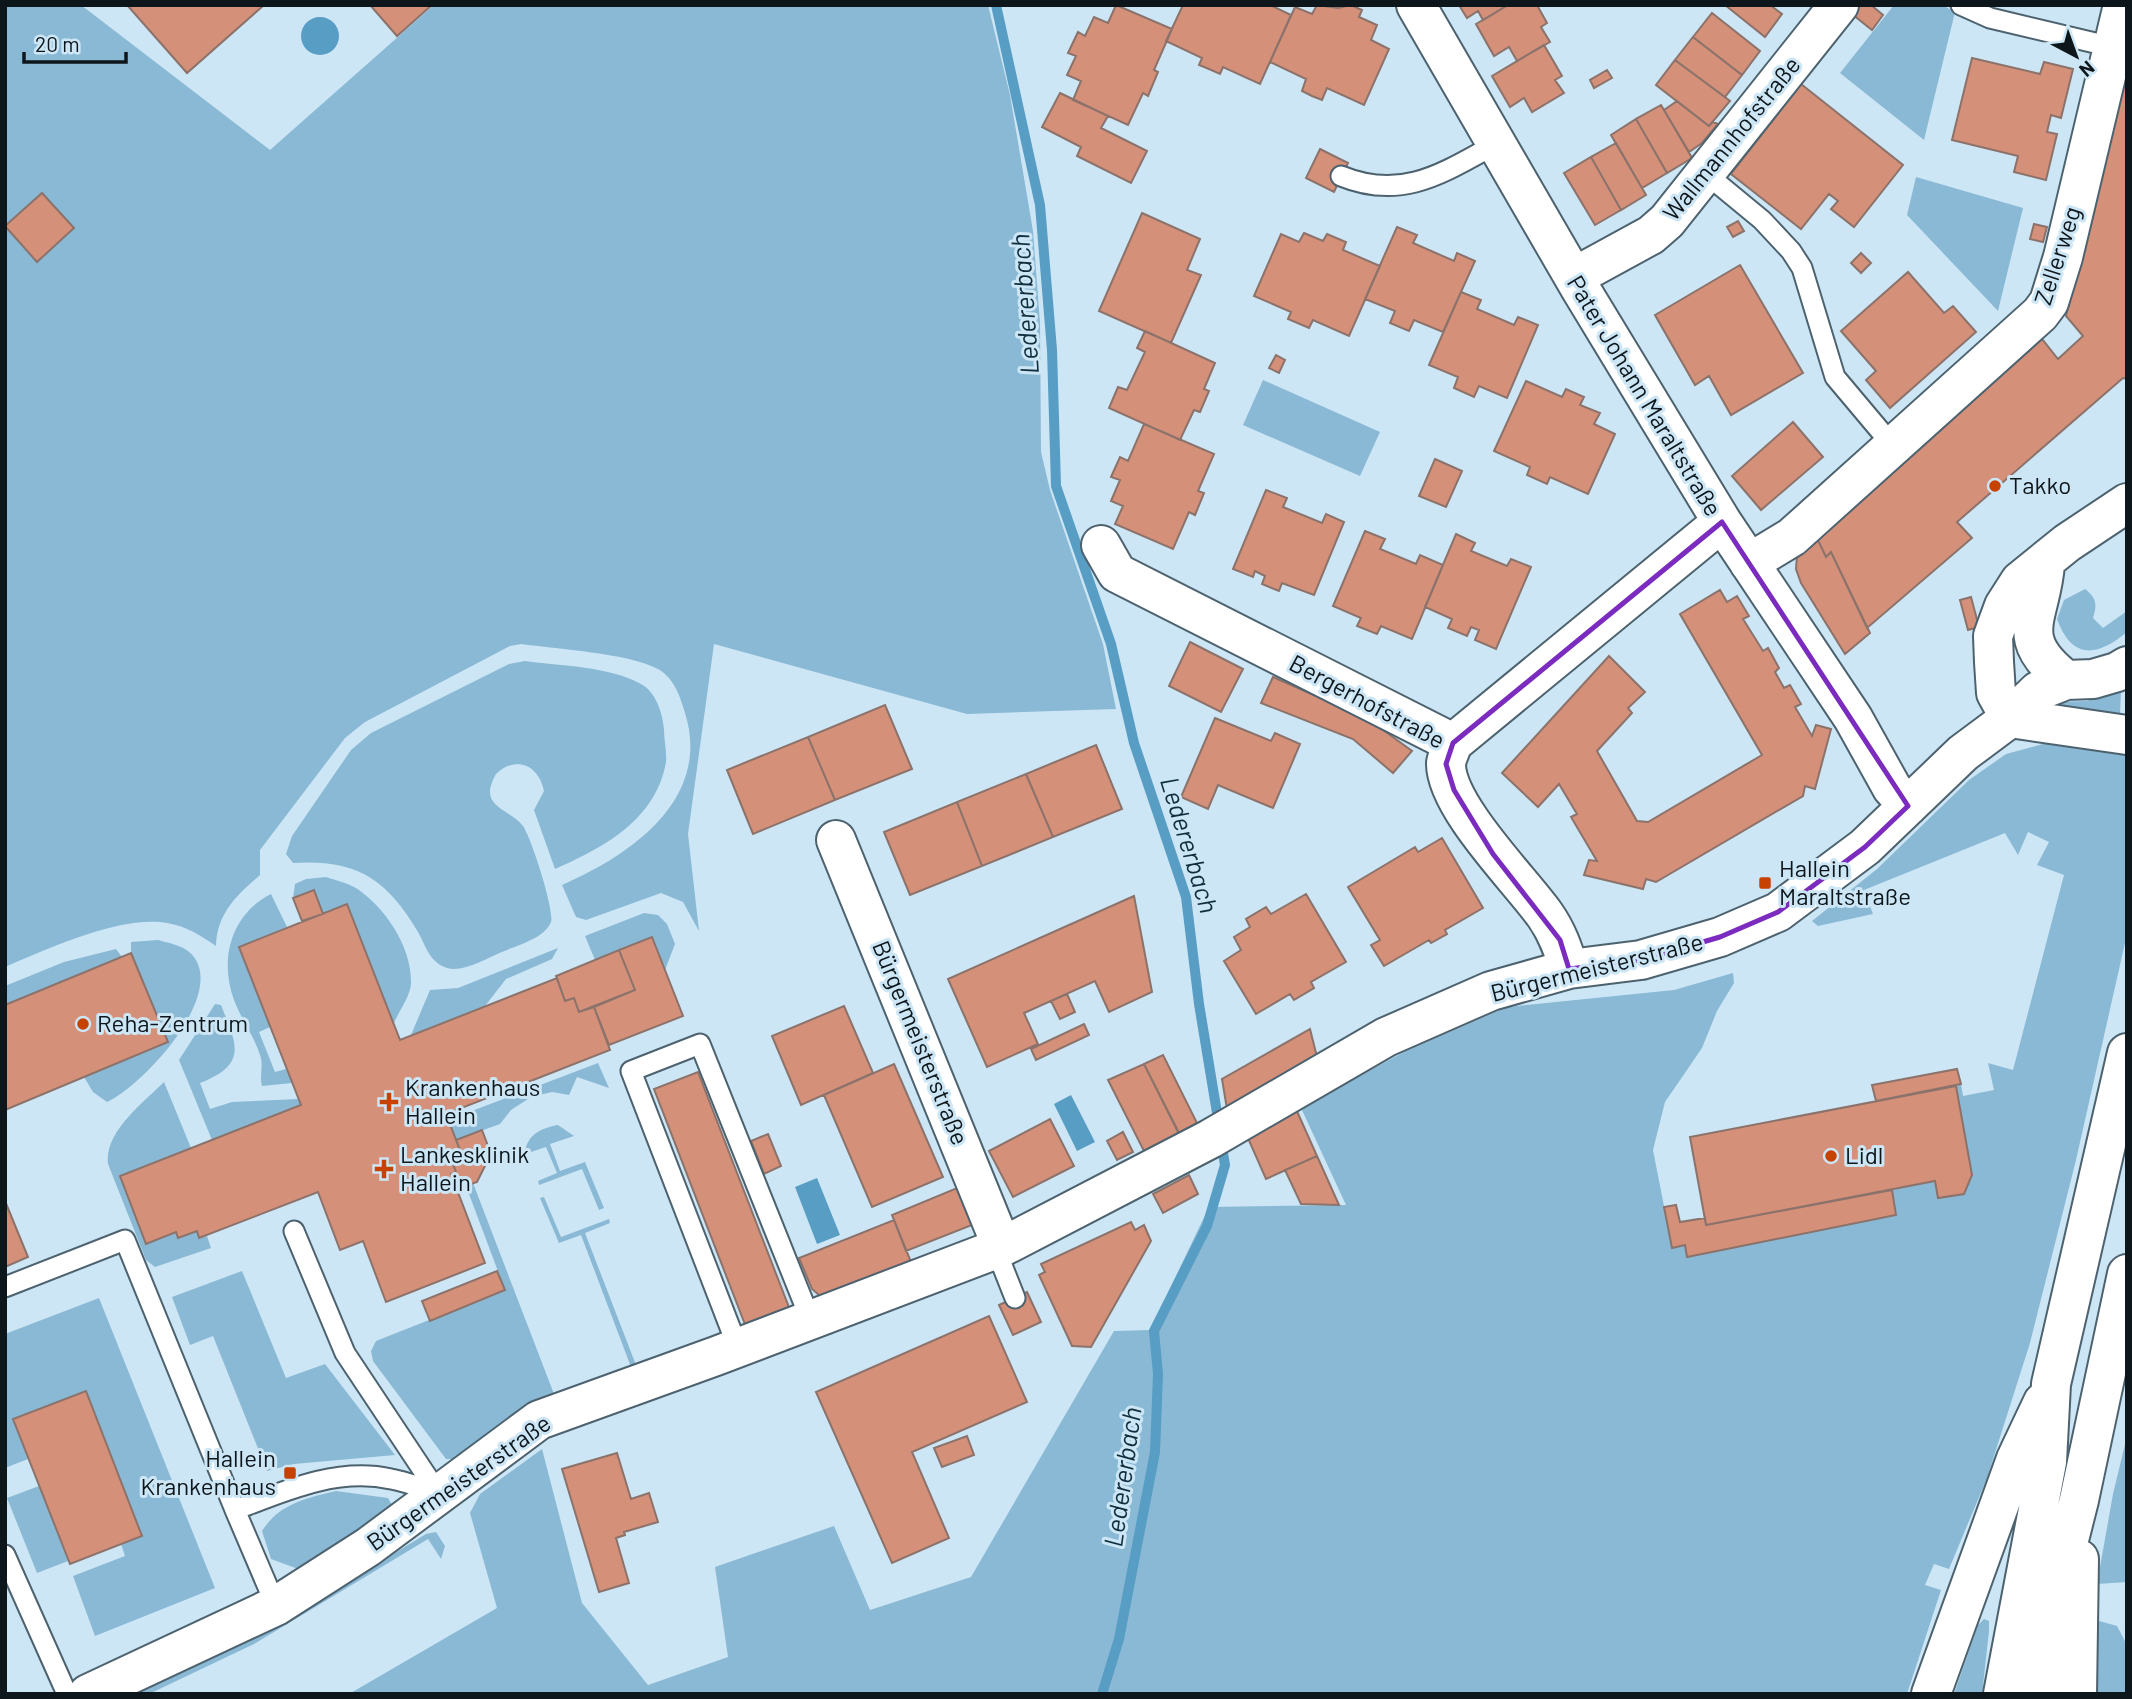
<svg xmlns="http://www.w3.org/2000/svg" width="2132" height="1699" font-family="Barlow,sans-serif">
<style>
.green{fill:#8ab9d5}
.water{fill:#589dc3}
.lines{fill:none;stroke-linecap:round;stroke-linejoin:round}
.stream{stroke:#589dc3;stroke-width:10}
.building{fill:#d5907a;stroke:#8b726a;stroke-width:2}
.service-casing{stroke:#4d626f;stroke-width:23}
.minor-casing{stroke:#4d626f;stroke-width:42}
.motorway-casing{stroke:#4d626f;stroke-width:42}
.service{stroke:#fff;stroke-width:19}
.minor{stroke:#fff;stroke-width:38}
.motorway{stroke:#fff;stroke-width:38}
.marked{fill:none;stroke:#7b2cbf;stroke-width:5;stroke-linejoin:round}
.poi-dot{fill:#c74100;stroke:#cde6f5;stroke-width:2.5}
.labels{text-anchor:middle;stroke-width:6;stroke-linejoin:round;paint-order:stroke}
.street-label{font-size:24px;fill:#0d161b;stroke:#cde6f5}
.poi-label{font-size:24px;fill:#0d161b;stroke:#cde6f5;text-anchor:start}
.water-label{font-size:26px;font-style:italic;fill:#0f2f3f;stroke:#cde6f5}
</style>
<rect width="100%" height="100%" fill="#cde6f5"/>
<path class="green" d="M 5,5 L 81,5 L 270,150 L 434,5 L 988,5 L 1010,95 L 1033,231 L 1040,323 L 1041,452 L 1050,490 L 1103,644 L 1116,709 L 967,714 L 714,644 L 688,834 L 699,931 L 683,902 L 661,893 L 586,920 L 576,917 L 562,885 C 631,855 712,799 685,713 C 680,696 674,678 658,669 C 628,653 556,649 521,644 L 510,646 L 365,722 L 345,738 L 260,850 L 260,875 C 237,895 217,913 216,946 C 200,935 186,926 167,923 C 120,915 48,949 5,967 Z
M 1894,5 L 1942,5 L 1955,12 L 1924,140 L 1840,73 Z
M 1916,177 L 2023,208 L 1998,311 L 1907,215 Z
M 1263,380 L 1380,432 L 1360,476 L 1243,425 Z
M 2085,589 C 2097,598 2097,605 2093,618 L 2103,628 L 2127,611 L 2127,632 C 2097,657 2072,660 2057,619 L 2064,600 Z
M 525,661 C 561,666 608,666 641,684 C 656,692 663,714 664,730 C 664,740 667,752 666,762 C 656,820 603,848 555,869 L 534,810 L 544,791 C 539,765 516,755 496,774 C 477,808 508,807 523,826 C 531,837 555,911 551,922 C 544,939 517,945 502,952 C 487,958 463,973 447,968 C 429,962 426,946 418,932 C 386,878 356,859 293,863 L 286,854 L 292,836 L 351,750 L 371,733 L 509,664 Z
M 2121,689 L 2120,716 L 2049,706 L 2050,702 L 2087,701 Z
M 2054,741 L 2115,746 L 2127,754 L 2127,934 L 2076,1160 L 2030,1343 L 1987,1478 L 1949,1569 L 1934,1564 L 1925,1585 L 1941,1590 L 1907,1694 L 349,1694 L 497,1608 L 470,1513 L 480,1494 L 542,1449 L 582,1603 L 648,1685 L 728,1657 L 715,1567 L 834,1526 L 870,1610 L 971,1577 L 1114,1331 L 1150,1330 L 1209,1207 L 1346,1205 L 1301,1108 L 1404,1052 L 1507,1007 L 1674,990 L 1733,973 L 1734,983 L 1717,1011 L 1702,1048 L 1665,1102 L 1653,1150 L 1672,1247 L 1685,1245 L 1687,1256 L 1896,1215 L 1892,1190 L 1935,1181 L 1938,1198 L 1963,1194 L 1972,1174 L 1956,1086 L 1961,1084 L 1963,1096 L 1994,1090 L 1988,1063 L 2013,1070 L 2064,875 L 2037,865 L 2049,842 L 2028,832 L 2018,855 L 2005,833 L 1864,890 L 1873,914 L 1818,926 L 1812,921 L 1877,869 L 1969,780 L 2006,754 Z
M 326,877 C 335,880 347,883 356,888 C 385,907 412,947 411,983 C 411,995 399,1011 394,1023 L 347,904 L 323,914 L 314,890 L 293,898 L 295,884 L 306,879 Z
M 271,894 L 287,927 L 239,947 L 270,1027 L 259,1032 L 275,1072 L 286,1069 L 292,1083 L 262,1086 C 259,1076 264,1066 260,1055 C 254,1036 241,1019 234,1000 C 219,959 231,914 271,894 Z
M 644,913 L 658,915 L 667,924 L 675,944 L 665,970 L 652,938 L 595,960 L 585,936 Z
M 158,940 C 172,944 188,946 196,960 C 220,1002 143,1085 107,1102 L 93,1092 L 84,1077 L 167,1042 L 131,953 L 131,942 Z
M 558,948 L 552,959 L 506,979 L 485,1006 L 411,1035 L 430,990 L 458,988 Z
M 116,949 L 122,957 L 5,1005 L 5,986 L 64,962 Z
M 215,1004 L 221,1005 C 237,1045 248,1064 200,1083 L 210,1109 L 232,1102 L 298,1099 L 301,1105 L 212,1140 L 179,1060 Z
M 598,1063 L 609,1088 L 577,1077 L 569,1095 L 552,1092 L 531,1097 L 511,1110 L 500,1124 L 456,1140 L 448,1120 Z
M 164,1082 L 191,1148 L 120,1177 L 146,1244 L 176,1232 L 178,1238 L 197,1231 L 199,1238 L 207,1236 L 211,1248 L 155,1267 L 146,1260 L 108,1164 C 104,1132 143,1103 164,1082 Z
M 558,1125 L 574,1136 L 550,1144 L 560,1171 L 585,1162 L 604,1208 L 599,1210 L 582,1169 L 539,1185 L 538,1181 L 557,1173 L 546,1147 L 525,1154 C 526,1135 541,1128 558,1125 Z
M 473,1183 L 554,1394 L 456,1459 L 446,1459 L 373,1361 L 371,1351 L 376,1341 L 505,1290 L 466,1186 Z
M 544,1197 L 561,1237 L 609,1219 L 610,1223 L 585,1233 L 636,1365 L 631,1367 L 581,1235 L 559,1243 L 540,1198 Z
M 242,1271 L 286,1378 L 325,1364 L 395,1455 L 294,1464 L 267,1471 L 213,1336 L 190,1345 L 172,1297 Z
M 99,1298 L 215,1588 L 95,1636 L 73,1576 L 125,1556 L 121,1544 L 142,1535 L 86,1391 L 13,1419 L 28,1459 L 5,1468 L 5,1334 Z
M 2127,1436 L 2127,1582 L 2097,1584 L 2113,1494 Z
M 39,1486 L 68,1561 L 37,1573 L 7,1498 Z
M 336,1491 L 388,1498 L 393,1507 L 301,1570 L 271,1559 L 262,1531 C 279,1504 306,1498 336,1491 Z
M 436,1532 L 445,1546 L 441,1559 L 428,1539 L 254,1644 L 149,1694 L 128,1694 L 252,1639 L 426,1534 Z
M 1984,1619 L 1989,1621 L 1989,1631 L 1982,1694 L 1954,1694 L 1978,1625 Z
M 2092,1619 L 2117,1626 L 2127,1645 L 2127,1694 L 2094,1694 Z"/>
<path class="water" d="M301 36a19 19 0 1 1 38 0a19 19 0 1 1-38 0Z
M 1071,1095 L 1095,1142 L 1077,1151 L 1054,1104 Z
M 817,1178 L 840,1235 L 817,1244 L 795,1187 Z"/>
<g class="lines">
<path class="stream" d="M 996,5 L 1040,205 L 1052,350 L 1056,486 L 1111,644 L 1134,743 L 1186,897 L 1199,1004 L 1219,1125
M 1102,1694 L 1119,1639 L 1155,1452 L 1158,1374 L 1154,1331 L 1207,1226 L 1225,1165 L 1221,1141"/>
</g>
<path class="building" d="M 127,5 L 264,5 L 187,73 Z
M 370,5 L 432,5 L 397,36 Z
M 1116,5 L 1172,29 L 1154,70 L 1158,72 L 1148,96 L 1143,93 L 1128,125 L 1073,100 L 1081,81 L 1067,75 L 1076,56 L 1068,53 L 1078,32 L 1085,36 L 1094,17 L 1108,23 Z
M 1183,5 L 1270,5 L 1291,15 L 1260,84 L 1223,67 L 1220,74 L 1209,69 L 1199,65 L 1202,58 L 1166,41 Z
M 1317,5 L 1338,8 L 1351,5 L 1362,10 L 1359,17 L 1377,25 L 1371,40 L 1389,49 L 1364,105 L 1327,88 L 1322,100 L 1312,96 L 1302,91 L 1306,79 L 1270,62 L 1295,7 L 1312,14 Z
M 1459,5 L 1508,5 L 1483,20 L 1478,11 L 1467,18 Z
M 1508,5 L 1537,5 L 1547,23 L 1541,27 L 1550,42 L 1517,61 L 1509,47 L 1494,56 L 1476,24 Z
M 1725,5 L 1770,5 L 1782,14 L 1765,37 Z
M 1859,5 L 1871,5 L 1883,15 L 1872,30 L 1852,14 Z
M 1712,13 L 1760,51 L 1742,75 L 1693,37 Z
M 1693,37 L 1742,75 L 1725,97 L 1675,60 Z
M 1544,45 L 1562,76 L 1555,80 L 1564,93 L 1532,112 L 1524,98 L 1510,107 L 1492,76 Z
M 1972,58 L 2040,74 L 2044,62 L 2073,69 L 2061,118 L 2051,115 L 2047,132 L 2057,134 L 2046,180 L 2014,172 L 2018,156 L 1952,140 Z
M 1675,60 L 1730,101 L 1709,126 L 1656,85 Z
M 1607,70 L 1612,78 L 1594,88 L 1590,80 Z
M 2127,71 L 2127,379 L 2123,378 L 1957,522 L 1972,538 L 1867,628 L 1831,552 L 1826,557 L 1816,536 L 2042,339 L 2058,359 L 2083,336 L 2066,316 Z
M 1801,84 L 1903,165 L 1854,227 L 1831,209 L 1838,201 L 1829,194 L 1801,229 L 1731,174 Z
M 1060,93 L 1108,116 L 1101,128 L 1147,151 L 1131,183 L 1077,156 L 1081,147 L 1042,127 Z
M 1677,101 L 1709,126 L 1713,122 L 1718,124 L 1702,143 L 1689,152 L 1664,110 Z
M 1661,105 L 1692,158 L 1667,173 L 1636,119 Z
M 1636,119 L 1667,173 L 1642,188 L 1611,135 Z
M 1616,143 L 1646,195 L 1621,210 L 1591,157 Z
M 1320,149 L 1348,163 L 1334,192 L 1306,178 Z
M 1591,157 L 1621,210 L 1595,225 L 1564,173 Z
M 42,193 L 74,228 L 37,262 L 5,226 Z
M 1142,213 L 1200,239 L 1187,270 L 1201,275 L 1171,343 L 1099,311 Z
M 1738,221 L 1744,231 L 1733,237 L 1727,227 Z
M 2034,224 L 2047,227 L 2043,242 L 2030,239 Z
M 1397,227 L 1417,235 L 1413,243 L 1454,261 L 1457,253 L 1475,261 L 1443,332 L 1414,320 L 1409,331 L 1390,323 L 1395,311 L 1365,299 Z
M 1304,233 L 1323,241 L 1327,234 L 1346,242 L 1343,250 L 1380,266 L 1349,336 L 1313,320 L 1309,328 L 1288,319 L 1291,312 L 1254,296 L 1281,234 L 1299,242 Z
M 1861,253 L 1871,263 L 1861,273 L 1851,263 Z
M 1740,265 L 1803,373 L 1731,415 L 1709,376 L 1695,385 L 1655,315 Z
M 1908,272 L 1944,313 L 1953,306 L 1976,332 L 1890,408 L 1866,380 L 1876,371 L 1841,331 Z
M 1461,292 L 1481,300 L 1477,309 L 1514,325 L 1518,317 L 1538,325 L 1507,398 L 1479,386 L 1474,397 L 1454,388 L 1458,377 L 1429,365 Z
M 1145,331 L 1215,363 L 1204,389 L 1209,391 L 1200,412 L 1194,410 L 1180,440 L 1109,408 L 1118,387 L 1127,390 L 1145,352 L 1137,348 Z
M 1276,355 L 1285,360 L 1279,373 L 1269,368 Z
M 1526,381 L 1562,397 L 1566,389 L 1584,397 L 1580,405 L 1600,413 L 1594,424 L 1615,434 L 1588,494 L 1550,477 L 1547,484 L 1527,475 L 1530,467 L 1494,451 Z
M 1793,422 L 1823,457 L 1761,510 L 1732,476 Z
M 1144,424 L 1214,454 L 1198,491 L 1204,493 L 1195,515 L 1189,512 L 1173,549 L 1115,524 L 1123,506 L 1111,501 L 1120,480 L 1111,477 L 1120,457 L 1128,461 Z
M 1435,459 L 1462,471 L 1446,507 L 1419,496 Z
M 1266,490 L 1287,498 L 1283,507 L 1322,523 L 1326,514 L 1344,522 L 1314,595 L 1282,583 L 1279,591 L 1262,584 L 1265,576 L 1255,571 L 1253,577 L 1233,569 Z
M 1365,531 L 1385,539 L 1380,549 L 1416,564 L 1420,555 L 1443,565 L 1412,639 L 1381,626 L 1377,634 L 1357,626 L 1361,618 L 1333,606 Z
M 1456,534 L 1475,543 L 1471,551 L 1507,566 L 1511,559 L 1531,567 L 1496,649 L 1475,640 L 1479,630 L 1471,627 L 1467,636 L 1448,628 L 1452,619 L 1425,607 Z
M 1816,536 L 1826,557 L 1831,552 L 1870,633 L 1845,654 L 1801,583 L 1796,569 L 1797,555 Z
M 1720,590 L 1727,602 L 1737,596 L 1749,616 L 1743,619 L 1763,651 L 1768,648 L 1779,668 L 1775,672 L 1784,688 L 1790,685 L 1801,704 L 1795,707 L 1812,736 L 1816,725 L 1831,729 L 1815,789 L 1805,786 L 1803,796 L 1656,882 L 1646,879 L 1643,889 L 1584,875 L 1589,860 L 1597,861 L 1571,817 L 1577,814 L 1559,784 L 1538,807 L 1502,773 L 1609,656 L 1645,692 L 1628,708 L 1632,713 L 1597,751 L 1637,821 L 1648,822 L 1762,755 L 1680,614 Z
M 1971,597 L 1979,627 L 1968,630 L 1960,600 Z
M 1190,642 L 1243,669 L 1221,712 L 1169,686 Z
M 1273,677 L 1368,719 L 1412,751 L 1393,773 L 1353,739 L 1261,703 Z
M 885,705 L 912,769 L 835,800 L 808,737 Z
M 1215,718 L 1271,741 L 1275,733 L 1300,744 L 1273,808 L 1218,785 L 1208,809 L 1181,797 Z
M 808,737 L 835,800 L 753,834 L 727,770 Z
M 1096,745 L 1122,809 L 1053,837 L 1026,774 Z
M 1026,774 L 1053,837 L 982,866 L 957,802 Z
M 957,802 L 982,866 L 910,895 L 884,832 Z
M 1442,838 L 1483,908 L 1445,930 L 1447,934 L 1431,943 L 1429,940 L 1384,966 L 1371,945 L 1380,940 L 1348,887 L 1415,847 L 1418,852 Z
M 314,890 L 323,914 L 302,921 L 293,898 Z
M 1306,894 L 1346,962 L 1311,982 L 1314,988 L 1294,1000 L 1290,994 L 1256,1014 L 1224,961 L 1241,950 L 1234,937 L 1250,927 L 1246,919 L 1266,907 L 1271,914 Z
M 1134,896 L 1152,992 L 1109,1012 L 1095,981 L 1024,1013 L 1038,1044 L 987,1067 L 948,979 Z
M 347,904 L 400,1040 L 557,978 L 565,1001 L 574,998 L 579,1012 L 594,1007 L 610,1050 L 446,1114 L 460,1150 L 449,1154 L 456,1172 L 451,1174 L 485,1263 L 386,1302 L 363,1241 L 340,1250 L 318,1192 L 199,1238 L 197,1231 L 178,1238 L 176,1232 L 146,1244 L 120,1176 L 301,1105 L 239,947 Z
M 652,937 L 683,1016 L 609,1045 L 594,1007 L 635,990 L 619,950 Z
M 619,950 L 635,990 L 579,1012 L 574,998 L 565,1001 L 556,976 Z
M 131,953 L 168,1042 L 5,1110 L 5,1005 Z
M 1067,994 L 1075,1012 L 1060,1019 L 1051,1001 Z
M 844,1006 L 873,1073 L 801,1105 L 772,1036 Z
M 1084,1024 L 1089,1035 L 1036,1060 L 1031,1049 Z
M 1310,1029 L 1317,1057 L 1227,1109 L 1222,1079 Z
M 1163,1055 L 1197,1123 L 1179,1133 L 1144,1064 Z
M 894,1064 L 943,1177 L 872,1207 L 824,1095 Z
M 1144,1064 L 1181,1138 L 1146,1155 L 1108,1080 Z
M 1957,1069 L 1961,1084 L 1876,1101 L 1872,1085 Z
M 698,1072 L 790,1310 L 746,1327 L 654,1089 Z
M 1956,1086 L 1972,1175 L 1964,1194 L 1938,1198 L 1935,1181 L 1706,1225 L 1690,1137 Z
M 1296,1109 L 1317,1156 L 1266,1179 L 1247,1136 Z
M 1050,1119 L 1074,1166 L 1013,1197 L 989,1151 Z
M 482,1130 L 491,1154 L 477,1182 L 457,1189 L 451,1174 L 456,1172 L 449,1154 L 460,1150 L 456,1140 Z
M 1123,1132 L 1133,1152 L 1117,1160 L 1107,1141 Z
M 768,1134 L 781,1166 L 764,1174 L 751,1141 Z
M 1317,1156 L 1339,1205 L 1301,1204 L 1285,1170 Z
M 1189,1175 L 1198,1194 L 1163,1213 L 1153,1194 Z
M 962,1186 L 977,1223 L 906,1251 L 892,1215 Z
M 1892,1190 L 1896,1215 L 1687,1257 L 1685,1245 L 1672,1248 L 1664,1207 L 1676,1205 L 1680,1222 L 1705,1218 L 1706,1225 Z
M 5,1201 L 28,1257 L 5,1267 Z
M 894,1220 L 911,1262 L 827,1296 L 819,1295 L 812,1289 L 799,1258 Z
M 1131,1222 L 1135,1230 L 1144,1225 L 1151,1241 L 1091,1347 L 1072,1346 L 1039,1275 L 1045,1272 L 1041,1264 Z
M 497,1271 L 505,1290 L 430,1321 L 422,1301 Z
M 1027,1292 L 1041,1322 L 1013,1335 L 999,1305 Z
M 989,1316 L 1027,1402 L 912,1452 L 949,1538 L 892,1563 L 816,1392 Z
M 86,1391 L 142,1536 L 70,1564 L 13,1419 Z
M 967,1436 L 974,1455 L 942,1467 L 934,1448 Z
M 617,1453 L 631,1499 L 649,1493 L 658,1522 L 624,1532 L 625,1535 L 616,1538 L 629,1583 L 599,1592 L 562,1469 Z"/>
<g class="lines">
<defs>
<path id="service" d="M 1961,5 L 1990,18 L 2112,47
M 1705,173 L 1762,220 L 1791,251 L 1802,268 L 1835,377 L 1893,446
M 1341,176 C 1402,201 1443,173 1496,144
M 294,1231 L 345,1353 L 438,1493
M 996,1250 L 1015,1298
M 5,1287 L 125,1240 L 235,1510
M 738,1348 L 631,1071 L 700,1044 L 811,1321
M 5,1555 L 67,1694
M 276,1606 L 235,1510 C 284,1491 337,1467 391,1479 C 407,1482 423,1488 438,1493"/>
<path id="minor" d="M 1416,5 L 1580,288 L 1722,522 L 1853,718 L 1892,788 L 1908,806
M 1574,277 L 1651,235 L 1667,221 L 1839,5
M 1101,545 L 1117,573 L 1453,743
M 1749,563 L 1792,537 L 2040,314 L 2049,302 L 2063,257 L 2123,5
M 2045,564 C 2041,619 2011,637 2066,680
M 2010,718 L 1996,693 L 1994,662 L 1993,636 L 2004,606 L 2020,581 L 2067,543 L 2127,503
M 2010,718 L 2127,735
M 836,840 L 1002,1247
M 1569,969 C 1563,949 1557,932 1545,915 C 1521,881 1445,806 1446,763 C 1447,757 1451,749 1453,743 L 1722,522
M 88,1694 L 276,1606 L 368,1547 L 539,1420 L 716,1356 L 1002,1247 L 1210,1139 L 1386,1037 L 1491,991 L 1569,969 L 1641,960 L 1720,937 L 1778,912 L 1865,847 L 1963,753 L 2010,718 L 2038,691 L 2066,680 L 2093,679 L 2117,672 L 2127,666"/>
<path id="motorway" d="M 1931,1694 L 2016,1459 L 2043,1402
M 2003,1694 L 2047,1462 L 2051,1384 L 2127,1053
M 2039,1694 L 2044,1639 L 2079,1500 L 2127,1274
M 2077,1694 L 2079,1559"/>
</defs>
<use href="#service" class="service-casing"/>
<use href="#minor" class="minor-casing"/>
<use href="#motorway" class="motorway-casing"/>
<use href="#service" class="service"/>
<use href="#minor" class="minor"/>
<use href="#motorway" class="motorway"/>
</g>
<path class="marked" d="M 1722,522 L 1908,806 L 1865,847 L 1778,912 L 1720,937 L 1641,960 L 1569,969 L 1560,940 L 1493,854 L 1454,790 L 1446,764 L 1453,743 Z"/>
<g class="poi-dot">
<circle cx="1995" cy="486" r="7"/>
<rect x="1758" y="876" width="14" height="14" rx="3.5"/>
<circle cx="83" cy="1024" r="7"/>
<path d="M385.5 1091.5h7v7h7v7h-7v7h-7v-7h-7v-7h7z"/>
<circle cx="1831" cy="1156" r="7"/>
<path d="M380.5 1158.5h7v7h7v7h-7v7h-7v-7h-7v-7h7z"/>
<rect x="283" y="1466" width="14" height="14" rx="3.5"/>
</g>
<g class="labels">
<g class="street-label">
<text transform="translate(1732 139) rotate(-51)" y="8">Wallmannhofstraße</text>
<text transform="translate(2058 256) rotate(-72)" y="8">Zellerweg</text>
<text transform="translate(1644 396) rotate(59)" y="8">Pater Johann Maraltstraße</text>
<text transform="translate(1367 702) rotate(28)" y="8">Bergerhofstraße</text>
<text transform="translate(1597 968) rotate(-14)" y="8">Bürgermeisterstraße</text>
<text transform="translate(920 1043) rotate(68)" y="8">Bürgermeisterstraße</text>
<text transform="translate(459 1483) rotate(-35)" y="8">Bürgermeisterstraße</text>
</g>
<g class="poi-label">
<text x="2009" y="494">Takko</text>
<text x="1779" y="877">Hallein<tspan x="1779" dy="28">Maraltstraße</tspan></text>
<text x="97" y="1032">Reha-Zentrum</text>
<text x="405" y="1096">Krankenhaus<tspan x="405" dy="28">Hallein</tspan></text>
<text x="400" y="1163">Lankesklinik<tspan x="400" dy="28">Hallein</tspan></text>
<text x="1845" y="1164">Lidl</text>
<text x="276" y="1467" text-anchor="end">Hallein<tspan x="276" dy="28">Krankenhaus</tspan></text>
</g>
<g class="water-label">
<text transform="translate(1025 304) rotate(-94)" y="9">Ledererbach</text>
<text transform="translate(1189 845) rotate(73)" y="9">Ledererbach</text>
<text transform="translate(1123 1477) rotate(-82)" y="9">Ledererbach</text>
</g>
</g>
<rect width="2132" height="1699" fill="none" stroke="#0d161b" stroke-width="14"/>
<g transform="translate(2076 56) rotate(139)" stroke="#cde6f5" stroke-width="5" paint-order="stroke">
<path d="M0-5L12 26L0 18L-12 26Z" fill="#0d161b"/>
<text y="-10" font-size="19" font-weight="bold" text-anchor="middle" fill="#0d161b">N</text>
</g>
<path d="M24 52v10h102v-10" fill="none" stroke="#0d161b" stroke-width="3.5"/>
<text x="35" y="52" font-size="21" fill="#0d161b" stroke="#cde6f5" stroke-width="5" paint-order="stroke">20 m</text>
</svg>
